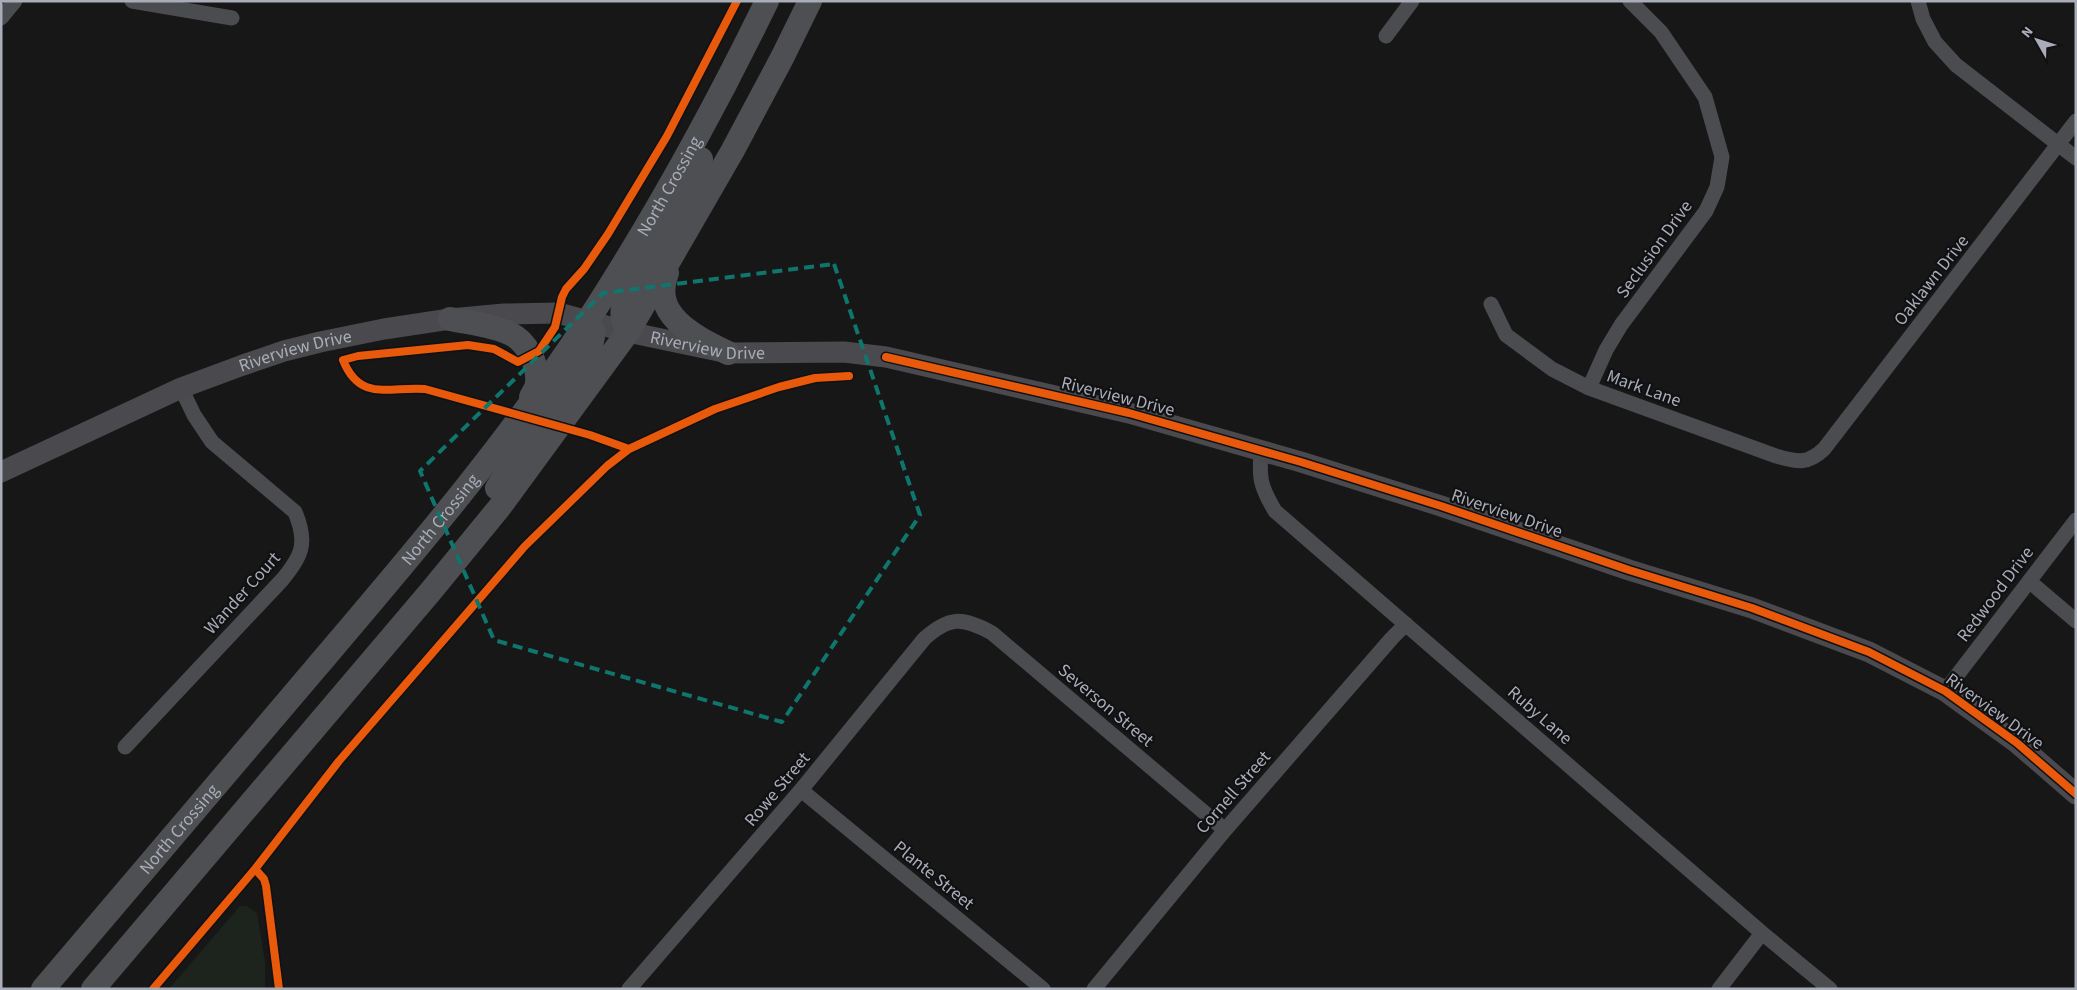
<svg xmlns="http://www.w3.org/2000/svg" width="2077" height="990" font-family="'Source Sans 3',sans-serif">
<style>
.green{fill:#1d241e}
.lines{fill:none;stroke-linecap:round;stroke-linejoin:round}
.street{stroke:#4b4c50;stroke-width:15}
.secondary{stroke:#4a4a4e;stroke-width:21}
.primary{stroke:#4d4f52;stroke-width:24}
.cycleway-casing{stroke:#111113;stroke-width:11}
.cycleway{stroke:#e8590c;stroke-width:8}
.marked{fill:none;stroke:#0f766e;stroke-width:4;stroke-dasharray:10 6;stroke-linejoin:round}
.labels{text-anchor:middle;stroke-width:4.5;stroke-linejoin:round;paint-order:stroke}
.street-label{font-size:18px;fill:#a8adb8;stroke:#111113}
</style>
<rect width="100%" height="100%" fill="#171717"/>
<path class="green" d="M 240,906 L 246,906 L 257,913 L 265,962 L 265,989 L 169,989 Z"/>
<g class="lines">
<path class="street" d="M 132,1 L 232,18
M 1918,1 L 1923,19 L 1935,42 L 1956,65 L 2076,158
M 1,18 L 15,1
M 1386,36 L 1412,1
M 1491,304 L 1506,335 L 1552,369 L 1589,388 L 1776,456 C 1797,462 1807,465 1824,449 L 2076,121
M 1589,388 L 1606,350 L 1621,325 L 1706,211 L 1717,187 L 1722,157 L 1705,97 L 1661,32 L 1630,1
M 1261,450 C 1259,478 1260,486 1275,511 L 1762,933 L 1830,989
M 2029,581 L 2076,621
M 1945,691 L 2076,520
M 125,747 L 282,580 C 302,556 308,543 295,512 L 212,442 L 194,415 L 181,388
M 801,790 L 1043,989
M 629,989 L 801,790 L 924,639 C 949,616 963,617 992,633 L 1225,830
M 1094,989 L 1225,830 L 1392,638 L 1406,624
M 1719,989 L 1762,933"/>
<path class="secondary" id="s1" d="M 1,472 L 181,388 L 243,365 L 284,351 L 320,342 L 384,329 L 450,319 L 504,314 L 558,313 L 628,332 L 728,353 L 844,352 L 886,357 L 1129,413 L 1301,462 L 1441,506 L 1629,570 L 1752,608 L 1869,652 L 1945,691 L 2017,743 L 2076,794"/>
<g class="primary">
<path d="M 667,273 C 650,316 696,337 728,353"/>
<path d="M 450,319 C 470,323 493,325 511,334 C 526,341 539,365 537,383 C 537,387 533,393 531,397"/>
<path d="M 628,332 C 622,321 621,314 624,301 L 672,219 L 701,159"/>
<path d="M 497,488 L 591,346 L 594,332 L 587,321"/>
<path id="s2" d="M 43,989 C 134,882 224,776 315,669 C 411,556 508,443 589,319 C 655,217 714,110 767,1"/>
<path d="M 93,989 L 431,591 L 499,508 L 628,332 L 733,150 L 783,56 L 810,1"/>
</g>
<defs>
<path id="cycleway" d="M 886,357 L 1129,413 L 1301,462 L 1441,506 L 1629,570 L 1752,608 L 1869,652 L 1945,691 L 2017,743 L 2076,794
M 629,449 L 590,435 L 425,389 C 391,386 360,403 343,360 L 358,356 L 468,345 L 494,349 L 518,362 L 539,351 L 555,327 L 562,297 L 566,289 L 584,269 L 608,234 L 667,136 L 737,1
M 255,869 L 264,879 L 266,886 L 279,989
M 153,989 L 255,869 L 339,761 L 525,546 L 607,466 L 629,449 L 715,409 L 779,387 L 815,378 L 849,376"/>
</defs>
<use href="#cycleway" class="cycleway-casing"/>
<use href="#cycleway" class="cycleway"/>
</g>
<path class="marked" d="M 834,264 L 920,515 L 782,722 L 494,640 L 420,471 L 603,293 Z"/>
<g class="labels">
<g class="street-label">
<text dy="6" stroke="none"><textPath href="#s2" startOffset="1020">North Crossing</textPath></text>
<text transform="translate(1654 249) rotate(-54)" y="6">Seclusion Drive</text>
<text transform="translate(1931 280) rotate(-52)" y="6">Oaklawn Drive</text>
<text dy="6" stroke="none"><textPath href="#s1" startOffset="739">Riverview Drive</textPath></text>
<text dy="6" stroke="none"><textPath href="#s1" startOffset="319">Riverview Drive</textPath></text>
<text transform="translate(1644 388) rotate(20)" y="6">Mark Lane</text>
<text transform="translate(1118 396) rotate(14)" y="6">Riverview Drive</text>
<text transform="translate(1507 513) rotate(19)" y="6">Riverview Drive</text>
<text dy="6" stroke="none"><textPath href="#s2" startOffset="615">North Crossing</textPath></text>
<text transform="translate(242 593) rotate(-48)" y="6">Wander Court</text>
<text transform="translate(1995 594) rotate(-53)" y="6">Redwood Drive</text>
<text transform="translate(1106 705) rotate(40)" y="6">Severson Street</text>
<text transform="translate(1995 711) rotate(36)" y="6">Riverview Drive</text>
<text transform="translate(1540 715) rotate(41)" y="6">Ruby Lane</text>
<text transform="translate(777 789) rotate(-50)" y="6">Rowe Street</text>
<text transform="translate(1233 792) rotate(-49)" y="6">Cornell Street</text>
<text dy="6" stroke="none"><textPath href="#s2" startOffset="210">North Crossing</textPath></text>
<text transform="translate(934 875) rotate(39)" y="6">Plante Street</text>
</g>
</g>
<rect width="2077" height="990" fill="none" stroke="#a8adb8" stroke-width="5"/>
<g transform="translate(2037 40) rotate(309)" stroke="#111113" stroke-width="4" paint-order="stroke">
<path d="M0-4L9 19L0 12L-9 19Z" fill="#a8adb8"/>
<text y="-8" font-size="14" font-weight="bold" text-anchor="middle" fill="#a8adb8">N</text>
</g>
</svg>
